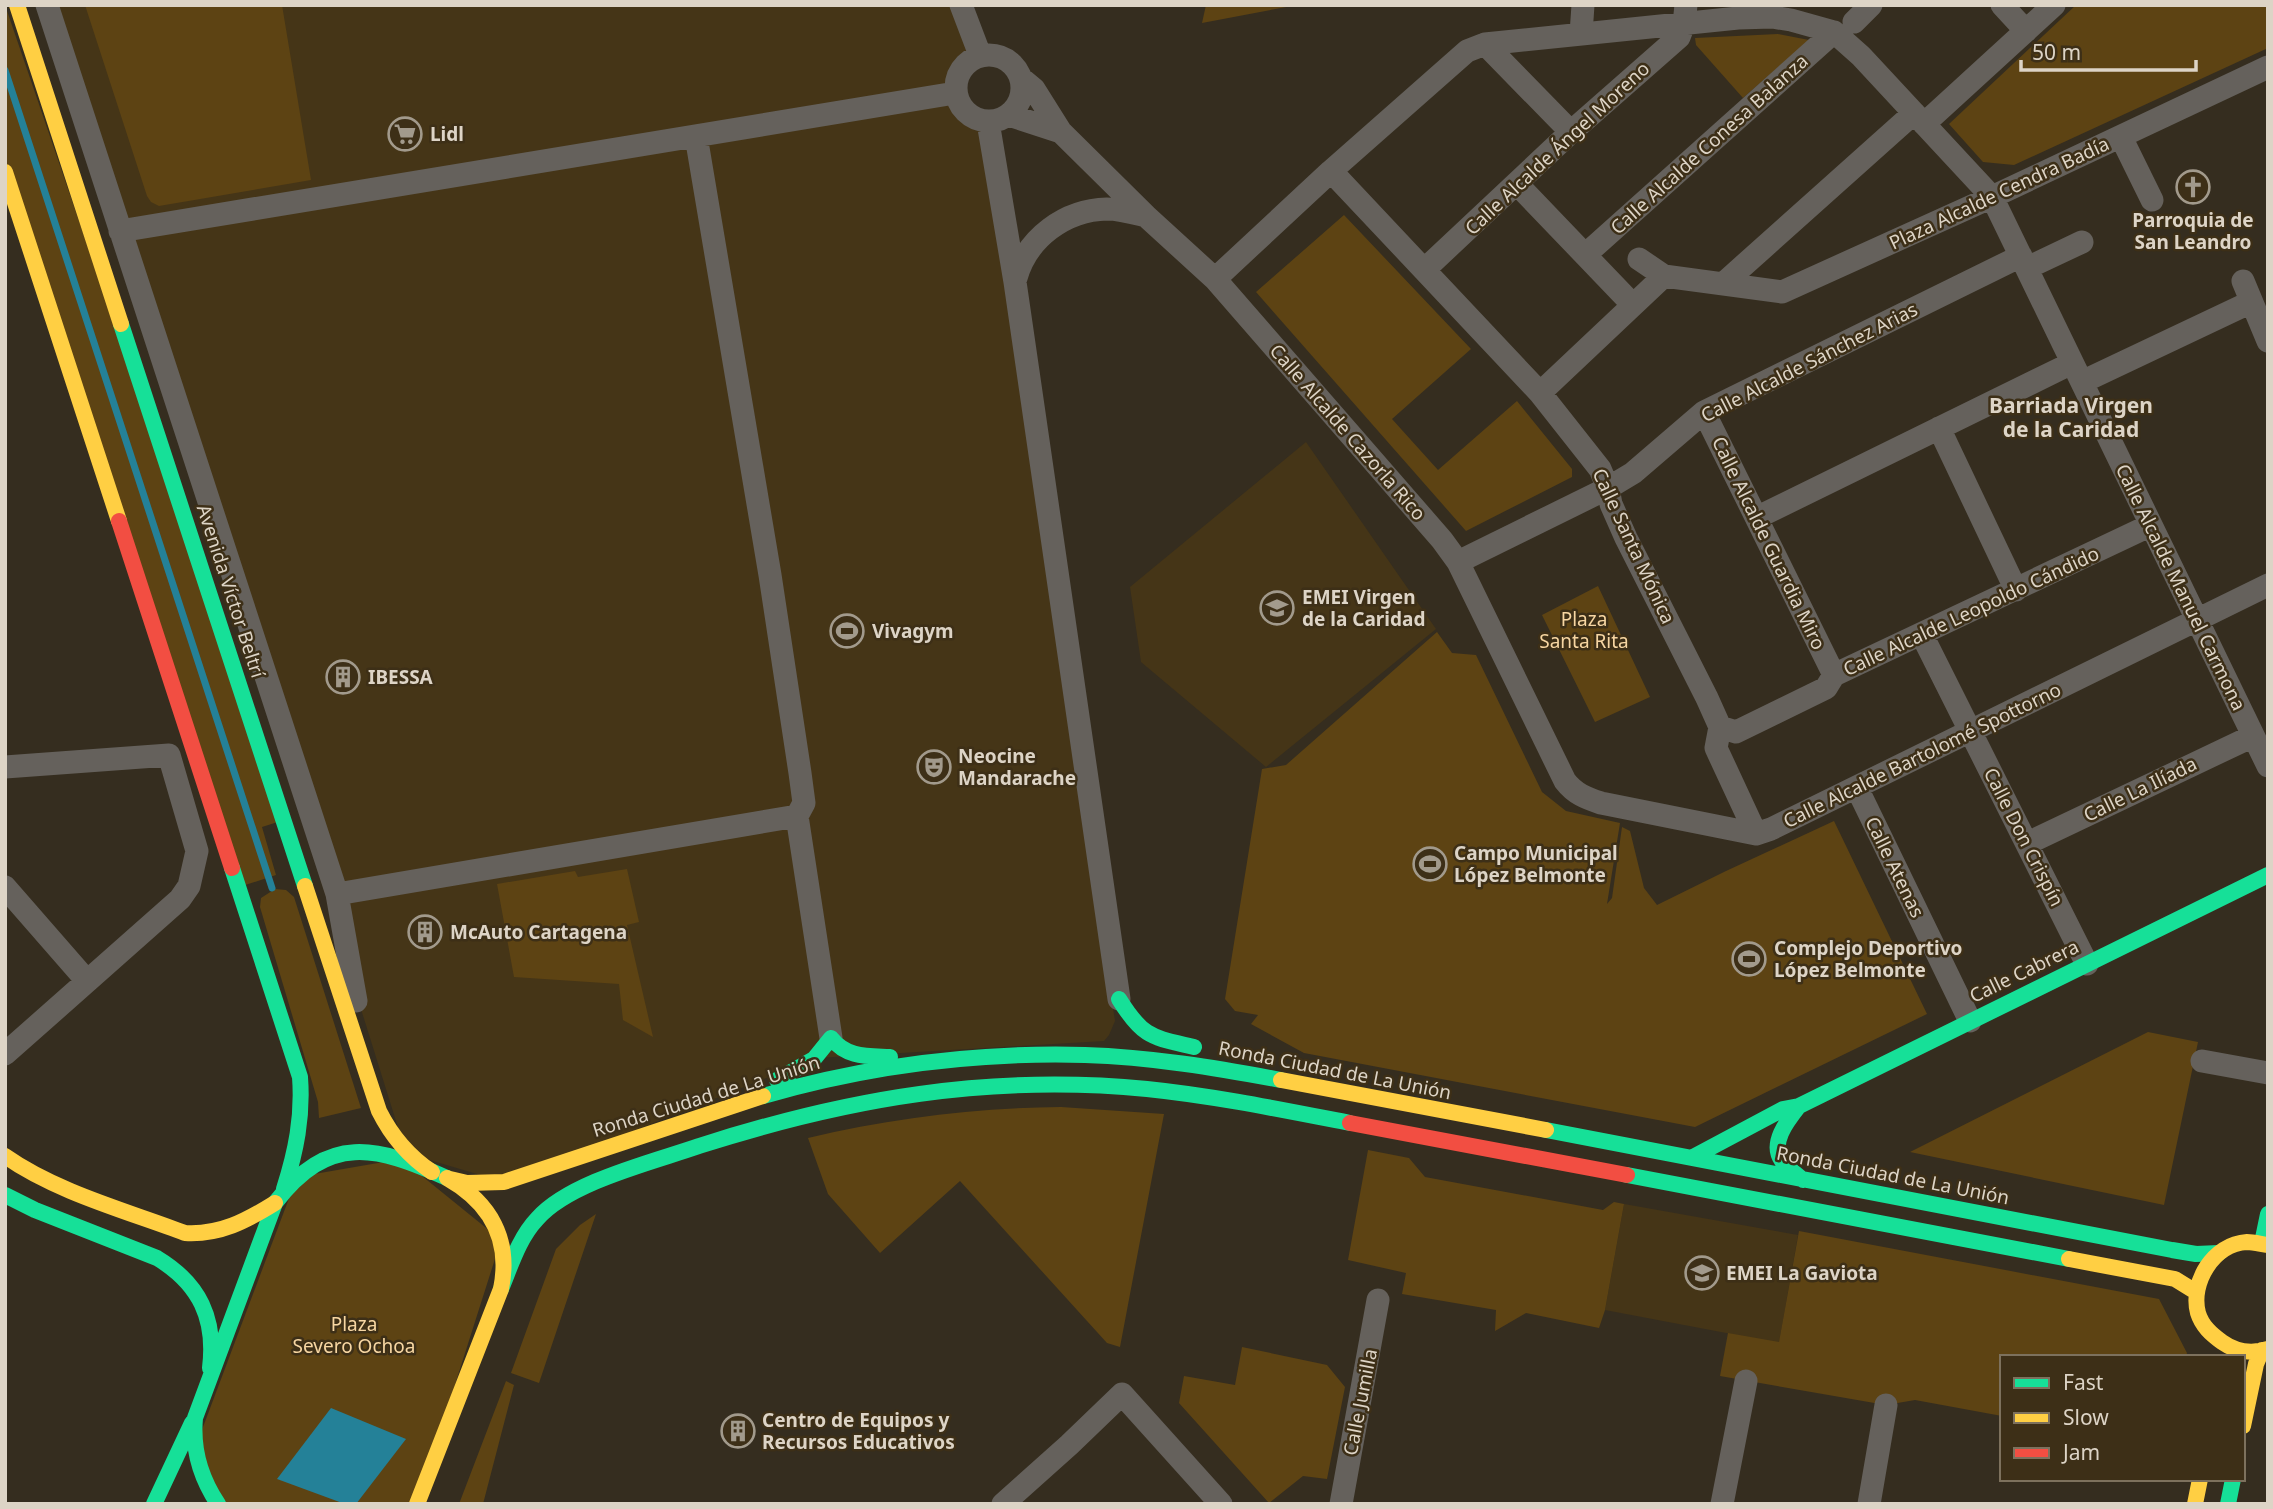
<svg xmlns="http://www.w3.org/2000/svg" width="2273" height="1509" font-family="'Noto Sans',sans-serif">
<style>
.built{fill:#453517}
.green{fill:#5d4313}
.water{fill:#248198}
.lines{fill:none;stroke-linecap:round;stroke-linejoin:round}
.stream{stroke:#248198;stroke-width:7}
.street{stroke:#65615c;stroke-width:23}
.fast{stroke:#16e098;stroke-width:16}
.slow{stroke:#ffcf43;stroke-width:16}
.jam{stroke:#f24e42;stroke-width:16}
.labels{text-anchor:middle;stroke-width:5;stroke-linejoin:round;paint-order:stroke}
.poi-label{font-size:19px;font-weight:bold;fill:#ddd4c6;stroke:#3d2f17;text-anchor:start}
.street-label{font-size:19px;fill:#ddd4c6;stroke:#3d2f17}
.park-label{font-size:19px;fill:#f7d6a2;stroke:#3d2f17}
.neighbourhood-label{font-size:21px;font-weight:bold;fill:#ddd4c6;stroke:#3d2f17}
</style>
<rect width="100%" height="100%" fill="#352d1f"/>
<path class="built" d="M 47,5 L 953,5 L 979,53 L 964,65 L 958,75 L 956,84 L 958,100 L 964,110 L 980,120 L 1115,1021 L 1109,1035 L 1104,1041 L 817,1058 L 504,1182 L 406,1153 Z
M 1306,442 L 1436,629 L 1266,767 L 1141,662 L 1130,587 Z
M 1624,1204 L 1798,1235 L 1779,1343 L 1605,1310 Z"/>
<path class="green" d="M 5,5 L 284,820 L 262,827 L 276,875 L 239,887 L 5,173 Z
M 85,5 L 282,5 L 311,180 L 159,206 L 151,202 L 147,196 Z
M 1206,5 L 1297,5 L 1202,23 Z
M 2076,5 L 2268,5 L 2268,48 L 2014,165 L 1983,162 L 1949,124 Z
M 1778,34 L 1809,40 L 1743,98 L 1696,45 L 1695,38 Z
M 1344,215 L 1471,349 L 1392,419 L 1438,470 L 1517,401 L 1572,469 L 1572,477 L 1466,531 L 1256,292 Z
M 1598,586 L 1650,697 L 1595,722 L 1542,615 Z
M 1437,632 L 1452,653 L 1476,655 L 1542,792 L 1566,811 L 1620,823 L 1607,904 L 1612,898 L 1622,827 L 1630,831 L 1644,888 L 1657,905 L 1726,871 L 1834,821 L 1927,1014 L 1695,1127 L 1304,1053 L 1251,1024 L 1258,1015 L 1235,1011 L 1225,999 L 1262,769 L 1286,765 Z
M 627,869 L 639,922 L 627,925 L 653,1037 L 623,1020 L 619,984 L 514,977 L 497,884 L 575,871 L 578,877 Z
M 275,889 L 286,890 L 294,897 L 361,1108 L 319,1118 L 318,1102 L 260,907 L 261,898 Z
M 2148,1032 L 2198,1042 L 2164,1205 L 1910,1152 Z
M 1061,1107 L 1164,1114 L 1120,1347 L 1107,1343 L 960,1181 L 880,1253 L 828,1194 L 808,1138 C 892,1118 975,1108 1061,1107 Z
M 1368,1150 L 1409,1158 L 1425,1177 L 1603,1210 L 1614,1202 L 1624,1204 L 1605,1310 L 1599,1328 L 1526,1313 L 1495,1331 L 1496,1310 L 1402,1294 L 1406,1273 L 1348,1260 Z
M 401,1159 L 501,1240 L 417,1504 L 218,1504 L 194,1451 L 297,1177 Z
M 596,1214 L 539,1383 L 511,1373 L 556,1249 L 580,1225 Z
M 1799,1231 L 2159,1299 L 2187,1353 L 2186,1357 L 2002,1357 L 2002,1416 L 1915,1400 L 1886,1405 L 1720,1376 L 1728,1333 L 1779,1342 Z
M 1242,1347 L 1327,1365 L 1345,1387 L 1327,1479 L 1303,1476 L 1269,1503 L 1179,1403 L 1184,1376 L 1235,1385 Z
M 506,1381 L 514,1385 L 483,1504 L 459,1504 Z"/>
<path class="water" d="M 331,1408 L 406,1439 L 356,1504 L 345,1504 L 277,1479 Z"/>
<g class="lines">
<path class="stream" d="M 5,70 L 272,888"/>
<path class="street" d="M 47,5 L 337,894 L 356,1001
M 961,5 L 980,55
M 2002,5 L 2026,31
M 1854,22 L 1871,5
M 1581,34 L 1583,5
M 1485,44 L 1571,132
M956 88a33 33 0 1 1 66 0a33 33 0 1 1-66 0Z
M 1022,79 L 1034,89 L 1061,132 L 1146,216 L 1215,279 L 1442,540 L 1458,562 L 1565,781 C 1575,794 1586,798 1601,803 L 1756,834 L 1771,829 L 2268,585
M 1009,115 L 1061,132
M 988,122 L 1015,282 L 1119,999
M 1924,124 L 2054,5
M 696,136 L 770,575 L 800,773 L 804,803 L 797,816 L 831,1038
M 2121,137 L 2152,200
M 1331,171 L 1540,393 L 1600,469 L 1608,488 L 1611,504 L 1626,538 L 1707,698 L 1720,727 L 1716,748 L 1756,834
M 1517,184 L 1633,305
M 120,231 L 955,93
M 1585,255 L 1834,32
M 1639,259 L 1664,276 L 1782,292 L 1992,197 L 2268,67
M 2027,268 L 2082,242
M 1424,270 L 1571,132 L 1679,37 L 1684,24 L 1686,5
M 1016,278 C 1027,238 1065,210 1107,209 C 1120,209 1134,213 1146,216
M 1215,279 L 1331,171 L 1467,51 L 1485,44 L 1738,18 L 1772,17 L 1791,20 L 1834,32 L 1861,56 L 1992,197 L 2268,766
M 2243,281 L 2268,341
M 1724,283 L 1914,113
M 2082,382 L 2251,302
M 1540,393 L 1664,276
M 1704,412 L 1834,675
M 1939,428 L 2016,590
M 1758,517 L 2072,363
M 1458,562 L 1608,488 L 1633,473 L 1704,412 L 2021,256
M 1922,635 L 2087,964
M 1720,727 L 1736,732 L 1826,688 L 1834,675 L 2151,525
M 5,767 L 169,755 L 197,851 L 189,886 L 180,899 L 5,1054
M 1857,788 L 1970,1021
M 2028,843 L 2253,736
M 5,887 L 87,981
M 337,894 L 797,816
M 2202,1061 L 2268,1073
M 1003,1504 L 1069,1445 L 1122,1394 L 1221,1504
M 1341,1504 L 1378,1300
M 1722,1504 L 1746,1381
M 1869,1504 L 1886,1405"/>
<path class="fast" d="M 121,324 L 305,886
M 232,868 L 300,1077 C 303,1117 296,1151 284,1189
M 1119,999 C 1143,1038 1152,1037 1194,1047
M 777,1080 L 814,1059 L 831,1038 C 847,1058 867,1056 890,1057
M 763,1096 C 867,1066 976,1052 1085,1055 C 1151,1057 1217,1068 1281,1080
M 1799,1106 C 1788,1120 1769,1143 1782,1161 C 1788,1168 1796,1174 1803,1180
M 1546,1130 L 2172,1250 L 2196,1254 L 2219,1253
M 1693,1157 L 1783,1109 L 1799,1106 L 2268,875
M 1627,1175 L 2069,1259
M 5,1195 L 35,1210 L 157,1258 C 200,1284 216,1319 210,1368
M 2262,1243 L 2268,1214
M 501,1289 C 511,1265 519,1238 537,1219 C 569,1182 653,1162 699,1146 C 849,1098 989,1074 1147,1089 C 1215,1096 1283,1110 1350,1123
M 154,1504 L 192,1423
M 218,1504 C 200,1477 192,1450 195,1418 L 275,1203 C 329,1133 376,1146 447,1178
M 2228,1504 L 2233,1479"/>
<path class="slow" d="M 17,5 L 121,324
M 5,172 L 119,521
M 305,886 L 379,1111 C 392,1137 408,1156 432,1172
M 1281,1080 L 1546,1130
M 5,1156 C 56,1192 127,1211 185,1233 C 220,1235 246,1221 275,1203
M 450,1179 L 467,1183 L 504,1182 L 763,1096
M 2268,1245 C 2261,1244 2253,1242 2247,1242 C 2213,1244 2190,1283 2198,1313 C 2202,1326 2211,1334 2222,1342 C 2236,1352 2252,1354 2268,1349
M 2069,1259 L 2175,1279 L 2196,1292
M 2243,1426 L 2256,1364 L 2262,1350
M 417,1504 L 501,1289 C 511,1240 491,1203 447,1178
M 2195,1504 L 2200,1479"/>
<path class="jam" d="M 119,521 L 232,868
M 1350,1123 L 1627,1175"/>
</g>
<defs>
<symbol id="supermarket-ring" viewBox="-11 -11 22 22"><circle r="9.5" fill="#3d2f17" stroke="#a29a8c" stroke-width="1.5"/><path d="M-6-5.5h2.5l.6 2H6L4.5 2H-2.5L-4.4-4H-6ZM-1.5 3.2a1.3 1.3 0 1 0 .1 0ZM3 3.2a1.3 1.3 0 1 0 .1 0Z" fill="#a29a8c"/></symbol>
<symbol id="church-ring" viewBox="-11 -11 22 22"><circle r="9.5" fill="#3d2f17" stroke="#a29a8c" stroke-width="1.5"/><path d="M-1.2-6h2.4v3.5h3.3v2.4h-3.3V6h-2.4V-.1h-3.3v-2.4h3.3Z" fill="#a29a8c"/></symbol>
<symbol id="school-ring" viewBox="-11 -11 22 22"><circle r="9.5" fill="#3d2f17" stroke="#a29a8c" stroke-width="1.5"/><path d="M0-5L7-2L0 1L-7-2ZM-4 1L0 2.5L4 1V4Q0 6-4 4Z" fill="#a29a8c"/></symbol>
<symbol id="stadium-ring" viewBox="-11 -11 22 22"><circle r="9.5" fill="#3d2f17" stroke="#a29a8c" stroke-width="1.5"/><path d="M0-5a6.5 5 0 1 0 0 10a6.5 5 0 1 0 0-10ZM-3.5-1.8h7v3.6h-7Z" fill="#a29a8c"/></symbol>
<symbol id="building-ring" viewBox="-11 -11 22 22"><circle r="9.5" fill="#3d2f17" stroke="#a29a8c" stroke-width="1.5"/><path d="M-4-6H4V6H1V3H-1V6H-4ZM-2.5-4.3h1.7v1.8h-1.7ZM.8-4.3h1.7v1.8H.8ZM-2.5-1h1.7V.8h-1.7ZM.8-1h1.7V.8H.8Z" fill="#a29a8c"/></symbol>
<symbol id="theatre-ring" viewBox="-11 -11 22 22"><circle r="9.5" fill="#3d2f17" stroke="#a29a8c" stroke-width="1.5"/><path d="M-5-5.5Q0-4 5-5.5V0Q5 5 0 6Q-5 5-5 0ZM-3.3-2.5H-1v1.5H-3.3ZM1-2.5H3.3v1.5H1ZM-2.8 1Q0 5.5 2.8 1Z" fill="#a29a8c"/></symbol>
</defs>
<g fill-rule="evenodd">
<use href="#supermarket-ring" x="386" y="115" width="38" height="38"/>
<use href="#church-ring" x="2174" y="168" width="38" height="38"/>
<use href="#school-ring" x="1258" y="589" width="38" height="38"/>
<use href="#stadium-ring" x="828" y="612" width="38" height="38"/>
<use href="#building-ring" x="324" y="658" width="38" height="38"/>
<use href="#theatre-ring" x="915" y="748" width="38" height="38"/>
<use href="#stadium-ring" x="1411" y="845" width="38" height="38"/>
<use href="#building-ring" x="406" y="913" width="38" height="38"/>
<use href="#stadium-ring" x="1730" y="940" width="38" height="38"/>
<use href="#school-ring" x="1683" y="1254" width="38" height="38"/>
<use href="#building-ring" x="719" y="1412" width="38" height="38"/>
</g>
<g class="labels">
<g class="poi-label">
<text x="430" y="141">Lidl</text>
<text x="2193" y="227" text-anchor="middle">Parroquia de<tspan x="2193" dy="22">San Leandro</tspan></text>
<text x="1302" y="604">EMEI Virgen<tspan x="1302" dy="22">de la Caridad</tspan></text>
<text x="872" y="638">Vivagym</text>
<text x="368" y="684">IBESSA</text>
<text x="958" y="763">Neocine<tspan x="958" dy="22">Mandarache</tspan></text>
<text x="1454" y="860">Campo Municipal<tspan x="1454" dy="22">López Belmonte</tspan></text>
<text x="450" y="939">McAuto Cartagena</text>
<text x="1774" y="955">Complejo Deportivo<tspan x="1774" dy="22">López Belmonte</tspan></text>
<text x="1726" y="1280">EMEI La Gaviota</text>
<text x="762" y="1427">Centro de Equipos y<tspan x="762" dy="22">Recursos Educativos</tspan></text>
</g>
<g class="street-label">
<text transform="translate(1709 144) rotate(-42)" y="7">Calle Alcalde Conesa Balanza</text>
<text transform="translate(1557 148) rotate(-43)" y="7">Calle Alcalde Ángel Moreno</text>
<text transform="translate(1999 193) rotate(-25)" y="7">Plaza Alcalde Cendra Badía</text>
<text transform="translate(1809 362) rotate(-27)" y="7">Calle Alcalde Sánchez Arias</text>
<text transform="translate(1348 432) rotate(49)" y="7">Calle Alcalde Cazorla Rico</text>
<text transform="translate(1769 543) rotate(64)" y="7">Calle Alcalde Guardia Miro</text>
<text transform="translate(1634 546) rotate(65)" y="7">Calle Santa Mónica</text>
<text transform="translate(2181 587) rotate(64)" y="7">Calle Alcalde Manuel Carmona</text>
<text transform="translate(231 591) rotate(72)" y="7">Avenida Víctor Beltrí</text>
<text transform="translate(1971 611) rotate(-25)" y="7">Calle Alcalde Leopoldo Cándido</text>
<text transform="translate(1922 755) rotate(-26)" y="7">Calle Alcalde Bartolomé Spottorno</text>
<text transform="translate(2140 789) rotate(-26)" y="7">Calle La Ilíada</text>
<text transform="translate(2024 837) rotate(63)" y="7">Calle Don Crispín</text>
<text transform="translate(1895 867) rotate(64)" y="7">Calle Atenas</text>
<text transform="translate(2024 971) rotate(-26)" y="7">Calle Cabrera</text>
<text transform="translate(1335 1070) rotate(11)" y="7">Ronda Ciudad de La Unión</text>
<text transform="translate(706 1096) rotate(-17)" y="7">Ronda Ciudad de La Unión</text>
<text transform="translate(1893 1175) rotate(11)" y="7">Ronda Ciudad de La Unión</text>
<text transform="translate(1360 1402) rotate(-79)" y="7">Calle Jumilla</text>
</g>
<g class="park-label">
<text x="1584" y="626">Plaza<tspan x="1584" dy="22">Santa Rita</tspan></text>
<text x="354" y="1331">Plaza<tspan x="354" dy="22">Severo Ochoa</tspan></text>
</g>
<g class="neighbourhood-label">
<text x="2071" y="413">Barriada Virgen<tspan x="2071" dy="24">de la Caridad</tspan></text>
</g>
</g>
<rect width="2273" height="1509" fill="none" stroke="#ddd4c6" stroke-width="14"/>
<rect x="2000" y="1355" width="245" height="126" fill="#3d2f17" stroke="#7d715d" stroke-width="2"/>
<rect x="2014" y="1378" width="35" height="10" fill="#16e098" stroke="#7d715d" stroke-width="2"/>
<text x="2063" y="1390" font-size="21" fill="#ddd4c6">Fast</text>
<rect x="2014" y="1413" width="35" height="10" fill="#ffcf43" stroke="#7d715d" stroke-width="2"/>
<text x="2063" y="1425" font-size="21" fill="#ddd4c6">Slow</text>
<rect x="2014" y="1448" width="35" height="10" fill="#f24e42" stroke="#7d715d" stroke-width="2"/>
<text x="2063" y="1460" font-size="21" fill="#ddd4c6">Jam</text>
<path d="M2021 60v10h175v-10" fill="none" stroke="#ddd4c6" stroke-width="3.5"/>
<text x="2032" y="60" font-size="21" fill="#ddd4c6" stroke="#3d2f17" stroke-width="5" paint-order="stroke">50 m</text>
</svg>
